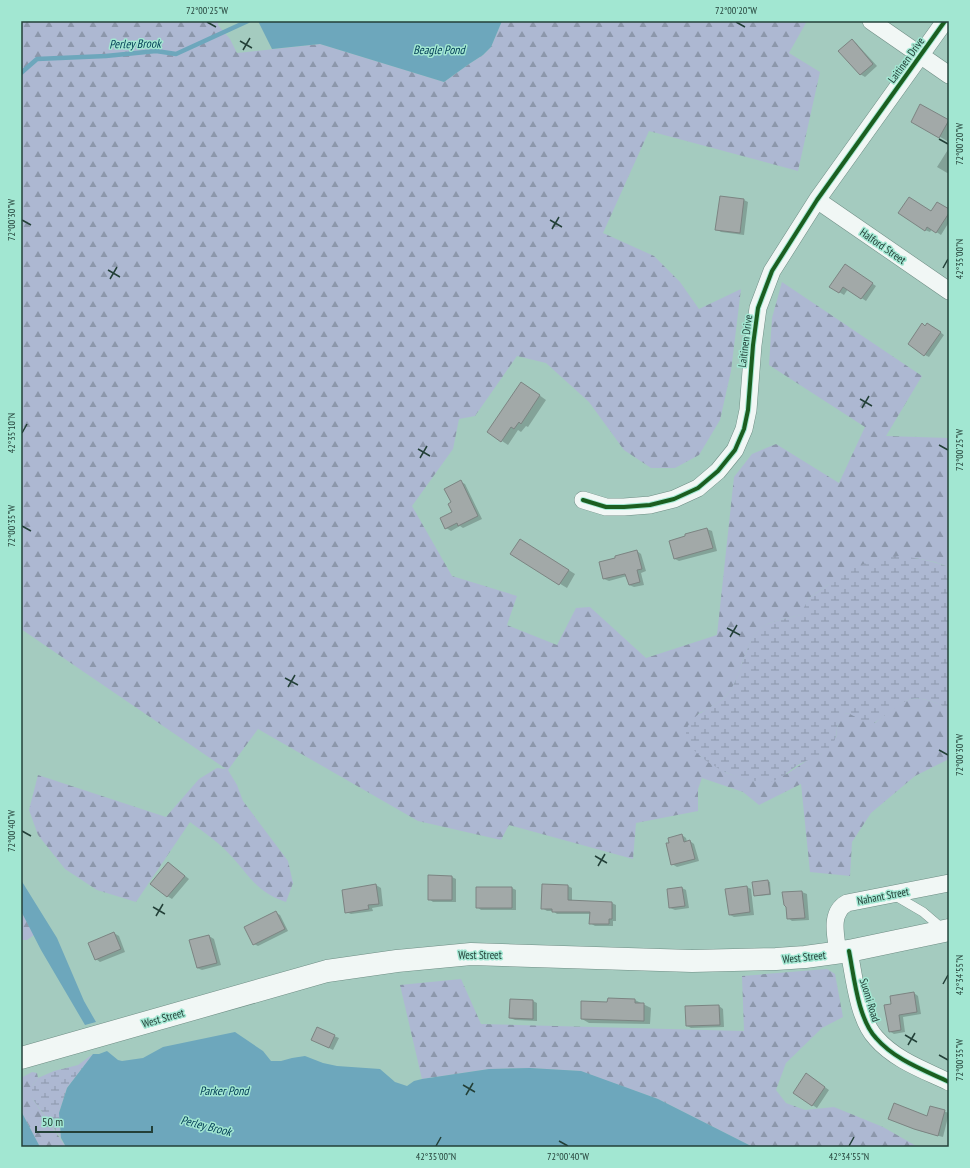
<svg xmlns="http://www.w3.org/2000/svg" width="970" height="1168" font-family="'PT Sans Narrow',sans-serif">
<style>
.forest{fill:url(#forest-firs)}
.wetland{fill:url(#wetland-marsh)}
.water{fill:#6da7bc}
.shadow{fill:#0003}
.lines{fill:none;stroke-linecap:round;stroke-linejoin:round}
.stream{stroke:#6da7bc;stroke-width:4.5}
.building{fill:#a2a9a8;stroke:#7c8482}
.service-casing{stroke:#6e8d84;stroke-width:10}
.minor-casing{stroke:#6e8d84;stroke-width:18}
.secondary-casing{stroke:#6e8d84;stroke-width:23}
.service{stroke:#f1f7f5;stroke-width:9}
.minor{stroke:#f1f7f5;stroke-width:17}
.secondary{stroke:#f1f7f5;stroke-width:22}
.cycleway-casing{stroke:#a2e7d2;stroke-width:6}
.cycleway{stroke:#1b5e20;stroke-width:4}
.ticks{fill:none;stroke:#234038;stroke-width:1.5}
.labels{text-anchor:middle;stroke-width:3;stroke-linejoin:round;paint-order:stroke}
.street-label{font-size:11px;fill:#234038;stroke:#a2e7d2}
.water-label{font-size:12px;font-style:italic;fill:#013c55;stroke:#a2e7d2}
.neatline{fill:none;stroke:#234038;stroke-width:1.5}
.ticks-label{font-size:10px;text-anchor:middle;fill:#234038}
</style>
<defs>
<pattern id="forest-firs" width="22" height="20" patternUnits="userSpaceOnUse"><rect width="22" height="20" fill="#adb8d2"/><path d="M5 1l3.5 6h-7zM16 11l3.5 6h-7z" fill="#8c97ab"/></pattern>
<pattern id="wetland-marsh" width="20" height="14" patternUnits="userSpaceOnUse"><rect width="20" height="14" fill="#adb8d2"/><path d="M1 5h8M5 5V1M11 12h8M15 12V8" fill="none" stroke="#8c97ab"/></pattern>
</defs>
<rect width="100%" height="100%" fill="#a4cbbf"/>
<path class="forest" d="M 21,21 L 218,21 L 218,25 L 230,39 L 237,53 L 320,44 L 444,82 L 469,64 L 483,55 L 491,47 L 502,21 L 807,21 L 789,53 L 820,72 L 798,171 L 649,131 L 603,233 L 654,256 L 680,282 L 699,309 L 741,289 L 731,371 L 720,420 L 699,455 L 675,468 L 651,468 L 624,450 L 589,402 L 546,363 L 517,356 L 475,416 L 459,419 L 453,449 L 412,506 L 452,576 L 517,596 L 507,625 L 557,645 L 576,608 L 590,607 L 646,658 L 717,635 L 734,477 L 752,454 L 776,444 L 839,483 L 865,427 L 769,365 L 772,318 L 782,282 L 922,376 L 886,436 L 949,438 L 949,567 L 935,562 L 915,558 L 828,585 L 809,598 L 801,615 C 792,617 768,622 762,627 C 742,645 742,681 725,697 C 718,704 707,709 698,714 L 700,756 L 727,773 L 746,780 L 787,774 L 809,759 L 821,754 L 836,737 L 838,720 L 842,715 L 848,713 L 875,723 C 905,698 912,690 949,709 L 949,759 L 915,776 L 871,813 L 852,842 L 850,876 L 810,872 L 801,784 L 759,805 L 743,792 L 702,778 L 698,789 L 698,811 L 636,823 L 633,859 L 509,825 L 501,840 L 418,821 L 258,729 L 228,770 L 237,785 L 243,801 L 288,861 L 293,883 L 286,902 C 258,893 251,878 233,858 C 221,844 205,833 190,822 L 136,902 L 97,890 L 65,869 L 38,835 L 29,810 L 38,775 L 166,817 L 199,779 L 217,768 L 226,769 L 21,629 Z
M 21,911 L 34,935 L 27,940 L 21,940 Z
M 827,969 L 835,974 L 843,1017 L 822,1028 L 786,1063 L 776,1090 L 786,1103 L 805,1110 L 834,1107 L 883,1127 L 918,1147 L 753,1147 L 658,1099 L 580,1071 L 530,1068 L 489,1069 L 422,1079 L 400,985 L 461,979 L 481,1024 L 744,1031 L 742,976 Z
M 32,1072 L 37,1073 L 38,1078 L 32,1086 L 32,1098 L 66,1147 L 40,1147 L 21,1111 L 21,1078 Z"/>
<path class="wetland" d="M 900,556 C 917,558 933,561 949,567 L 949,709 C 908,688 906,701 873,724 L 869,724 L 848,713 C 831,718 842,736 830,747 C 822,756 809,759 798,765 C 790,770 783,778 773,781 C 768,782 751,781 746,780 C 729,776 678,751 687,728 C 694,712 713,708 724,698 C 742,682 743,641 763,626 C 769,622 792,617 800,615 L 809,598 L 853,568 L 881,558 Z
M 93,1054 L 67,1088 L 59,1113 L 61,1138 L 32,1098 L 32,1086 L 38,1078 L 54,1071 L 78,1065 Z"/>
<path class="water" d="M 258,21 L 502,21 L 491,47 L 483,55 L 469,64 L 444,82 L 320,44 L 272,49 Z
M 21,880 L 57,938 L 84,1001 L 96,1022 L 85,1025 L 41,950 L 21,911 Z
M 235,1032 L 263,1051 L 271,1061 L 281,1061 L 292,1058 L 305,1056 L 323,1063 L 337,1066 L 380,1069 L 395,1082 L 407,1086 L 414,1081 L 422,1079 L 489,1069 L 530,1068 L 581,1071 L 658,1099 L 753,1147 L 66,1147 L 61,1138 L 59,1113 L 67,1088 L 93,1054 L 99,1054 L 107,1051 L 118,1060 L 122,1061 L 143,1058 L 163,1047 Z
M 21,1111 L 40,1147 L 21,1147 Z"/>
<path class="shadow" d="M 852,40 L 856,43 L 877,66 L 865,77 L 860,74 Z
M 921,106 L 949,121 L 949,142 L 912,121 Z
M 949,148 L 949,174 L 937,167 Z
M 744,200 L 748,202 L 744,235 L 721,232 L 716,229 Z
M 949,210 L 949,222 L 941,235 L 932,229 L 930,232 L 925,230 L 931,212 Z
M 849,268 L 876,286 L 866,301 L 848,289 L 844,295 L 831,287 Z
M 932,326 L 944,335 L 929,357 L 925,355 L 926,327 Z
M 528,387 L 546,400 L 528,427 L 526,426 L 521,432 L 518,430 L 508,445 L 502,441 Z
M 461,482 L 465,484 L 482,519 L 463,528 L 460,526 L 451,531 L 446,528 L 453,513 L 452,503 Z
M 707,529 L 712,531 L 717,551 L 679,561 L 675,559 Z
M 527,544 L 575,574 L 567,588 L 511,554 Z
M 637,551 L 641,554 L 646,571 L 641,573 L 644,585 L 634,587 L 629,585 L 627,576 L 609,581 L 604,579 L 600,563 Z
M 682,835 L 686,838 L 687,842 L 690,841 L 694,844 L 699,861 L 677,867 L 672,864 L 671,843 Z
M 169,863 L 189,879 L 172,899 L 167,896 Z
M 429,876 L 452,877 L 456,879 L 456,902 L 433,902 L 429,899 Z
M 768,881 L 770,882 L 771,895 L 756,896 L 755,895 Z
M 376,885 L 381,888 L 383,906 L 372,908 L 373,911 L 351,914 L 346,912 L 343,891 Z
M 568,886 L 572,888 L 572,901 L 612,903 L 616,905 L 616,921 L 613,921 L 613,926 L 595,926 L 590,923 L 591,914 L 557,914 L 553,911 L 547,911 L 542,908 Z
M 747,887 L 751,889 L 754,915 L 734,917 L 730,915 Z
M 512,888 L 516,890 L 516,910 L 481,910 L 477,907 Z
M 682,888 L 686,890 L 689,908 L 675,910 L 670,908 Z
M 802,892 L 807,894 L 809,920 L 792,921 L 788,918 L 783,893 Z
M 276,913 L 280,915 L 288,931 L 258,946 L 254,944 Z
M 114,933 L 119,936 L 125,952 L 100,962 L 96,959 Z
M 209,936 L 214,939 L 221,965 L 202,970 L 197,968 Z
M 914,993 L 918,996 L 921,1014 L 903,1017 L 905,1032 L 894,1034 L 889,1031 L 893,1005 Z
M 635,1000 L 651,1008 L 650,1024 L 589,1023 L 582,1019 L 608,1003 Z
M 533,1001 L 537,1003 L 537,1021 L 515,1020 L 510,1018 Z
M 719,1006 L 723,1009 L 724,1027 L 691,1028 L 687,1026 Z
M 334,1036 L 339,1038 L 333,1050 L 317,1042 Z
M 810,1077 L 829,1090 L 817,1108 L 794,1093 Z
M 931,1107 L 949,1113 L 943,1137 L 920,1131 L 894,1121 L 928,1118 Z"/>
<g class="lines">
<path class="stream" d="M 21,73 L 37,59 L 106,56 L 156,51 L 176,54 L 248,21"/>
</g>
<path class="building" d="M 852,39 L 873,64 L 860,75 L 838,51 Z
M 920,104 L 949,120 L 939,138 L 911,122 Z
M 720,196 L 744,199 L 740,233 L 715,230 Z
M 909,197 L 931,211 L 937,202 L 949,209 L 949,213 L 936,233 L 927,227 L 925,231 L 898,213 Z
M 845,264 L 873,283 L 861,299 L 843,287 L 839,293 L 829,287 Z
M 922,323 L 925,326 L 927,323 L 941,332 L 924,356 L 908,344 Z
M 521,382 L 540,395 L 521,424 L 519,422 L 514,429 L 511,427 L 501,442 L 487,432 Z
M 461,480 L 478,516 L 458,526 L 457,523 L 445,529 L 440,518 L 452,512 L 448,504 L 451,502 L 444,489 Z
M 707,528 L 713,548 L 674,559 L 669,541 L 685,536 L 685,534 Z
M 520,539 L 569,570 L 559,585 L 510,554 Z
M 637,550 L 642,569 L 637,570 L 640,582 L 629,585 L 625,574 L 603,579 L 599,562 L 615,558 L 615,556 Z
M 682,834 L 684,842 L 690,840 L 695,859 L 671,865 L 666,843 L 669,843 L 668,838 Z
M 168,862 L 185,876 L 167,897 L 150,884 Z
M 428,875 L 452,876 L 452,900 L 428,900 Z
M 768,880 L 770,894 L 754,896 L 752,882 Z
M 376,884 L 379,904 L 368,905 L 369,909 L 345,913 L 342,890 Z
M 542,884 L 568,885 L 568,900 L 612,902 L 612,919 L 609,919 L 609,924 L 589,924 L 590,912 L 552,912 L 552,909 L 541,909 Z
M 747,886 L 750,912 L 729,915 L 725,889 Z
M 476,887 L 512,887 L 512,908 L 476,908 Z
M 682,887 L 685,906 L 669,908 L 667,889 Z
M 802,891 L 805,918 L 787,919 L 786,907 L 784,905 L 782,892 Z
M 276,911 L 285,929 L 253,945 L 244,927 Z
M 114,932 L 121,949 L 95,960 L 88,943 Z
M 209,935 L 217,963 L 197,968 L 189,940 Z
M 914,992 L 917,1012 L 899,1015 L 901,1030 L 889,1032 L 884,1005 L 891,1004 L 890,996 Z
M 608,998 L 635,999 L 635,1003 L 644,1003 L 644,1021 L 581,1019 L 581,1001 L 607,1002 Z
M 510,999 L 533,1000 L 533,1019 L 509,1018 Z
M 719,1005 L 720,1025 L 686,1026 L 685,1006 Z
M 317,1027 L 335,1035 L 329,1048 L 311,1040 Z
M 806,1073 L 825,1087 L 812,1106 L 793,1093 Z
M 894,1103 L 927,1116 L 930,1106 L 945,1110 L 938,1136 L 914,1129 L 888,1119 Z"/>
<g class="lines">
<defs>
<path id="service" d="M 894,895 L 923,912 L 944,930"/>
<path id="minor" d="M 871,21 L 949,75
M 817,200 L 949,291
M 583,500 L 606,507 L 624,507 L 650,505 L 674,499 L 698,488 L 718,471 L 735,450 L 744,429 L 748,410 L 753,345 L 758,308 L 772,271 L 817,200 L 945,21
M 849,951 C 854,976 858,1019 876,1038 C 895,1060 924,1070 949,1082
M 838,953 C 836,936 829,913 847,903 L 949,883"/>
<path id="secondary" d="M 21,1058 L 327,971 L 397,961 L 471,954 L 692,961 L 776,959 L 805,957 L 849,951 L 949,930"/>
</defs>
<use href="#service" class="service-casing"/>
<use href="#minor" class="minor-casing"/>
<use href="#secondary" class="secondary-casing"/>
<use href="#service" class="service"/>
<use href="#minor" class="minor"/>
<use href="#secondary" class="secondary"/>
<defs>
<path id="cycleway" d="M 583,500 L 606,507 L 624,507 L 650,505 L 674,499 L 698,488 L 718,471 L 735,450 L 744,429 L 748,410 L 753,345 L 758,308 L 772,271 L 817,200 L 945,21
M 849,951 C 854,976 858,1019 876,1038 C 895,1060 924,1070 949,1082"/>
</defs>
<use href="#cycleway" class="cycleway-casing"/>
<use href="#cycleway" class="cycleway"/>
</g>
<path class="ticks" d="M 207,22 L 216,27M 736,22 L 745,27M 240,41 L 252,48M 243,50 L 250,38M 939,139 L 948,144M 22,220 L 31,225M 550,220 L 562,227M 552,229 L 559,217M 943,268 L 948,259M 108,270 L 120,277M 110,279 L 117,267M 860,399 L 872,406M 862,408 L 869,396M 22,433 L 27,424M 939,445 L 948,450M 418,449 L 430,456M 420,458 L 427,446M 22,526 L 31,531M 727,628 L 740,635M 730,637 L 737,625M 285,678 L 298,685M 288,687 L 295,675M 939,750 L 948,755M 22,831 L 31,836M 595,856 L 607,863M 598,866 L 605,854M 153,907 L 165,914M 156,916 L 163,904M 943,984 L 948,975M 905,1035 L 917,1042M 908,1045 L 915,1033M 939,1055 L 948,1060M 463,1085 L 475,1092M 466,1095 L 473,1083M 559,1141 L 568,1146M 436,1146 L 441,1137M 849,1146 L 854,1137"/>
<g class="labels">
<g class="street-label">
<text transform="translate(906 60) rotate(-54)" y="4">Laitinen Drive</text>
<text transform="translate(883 246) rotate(35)" y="4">Halford Street</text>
<text transform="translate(745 341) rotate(-83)" y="4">Laitinen Drive</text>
<text transform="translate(883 896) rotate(-11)" y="4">Nahant Street</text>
<text x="480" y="959">West Street</text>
<text transform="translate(804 957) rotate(-6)" y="4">West Street</text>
<text transform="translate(870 1000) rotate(73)" y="4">Suomi Road</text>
<text transform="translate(163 1018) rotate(-16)" y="4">West Street</text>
</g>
<g class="water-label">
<text transform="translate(135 44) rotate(-1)" y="4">Perley Brook</text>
<text x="439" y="54">Beagle Pond</text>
<text x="224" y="1095">Parker Pond</text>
<text transform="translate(206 1126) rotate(14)" y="4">Perley Brook</text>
</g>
</g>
<rect width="970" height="1168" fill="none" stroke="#a2e7d2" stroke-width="44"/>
<path d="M36 1126v6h116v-6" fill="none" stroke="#234038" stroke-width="2"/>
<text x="42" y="1126" font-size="12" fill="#234038" stroke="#a2e7d2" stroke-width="3" paint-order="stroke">50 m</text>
<rect x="22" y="22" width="926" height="1124" class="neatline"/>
<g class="ticks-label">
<text x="207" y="14">72°00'25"W</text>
<text x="736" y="14">72°00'20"W</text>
<text transform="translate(959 144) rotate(-90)" y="4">72°00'20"W</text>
<text transform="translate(11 220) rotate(-90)" y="4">72°00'30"W</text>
<text transform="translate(959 259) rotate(-90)" y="4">42°35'00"N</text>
<text transform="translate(11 433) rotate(-90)" y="4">42°35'10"N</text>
<text transform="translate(959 450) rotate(-90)" y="4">72°00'25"W</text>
<text transform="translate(11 526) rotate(-90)" y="4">72°00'35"W</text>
<text transform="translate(959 755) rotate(-90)" y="4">72°00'30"W</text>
<text transform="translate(11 831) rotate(-90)" y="4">72°00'40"W</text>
<text transform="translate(959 975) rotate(-90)" y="4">42°34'55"N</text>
<text transform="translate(959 1060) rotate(-90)" y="4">72°00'35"W</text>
<text x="436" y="1160">42°35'00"N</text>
<text x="568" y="1160">72°00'40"W</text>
<text x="849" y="1160">42°34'55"N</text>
</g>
</svg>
